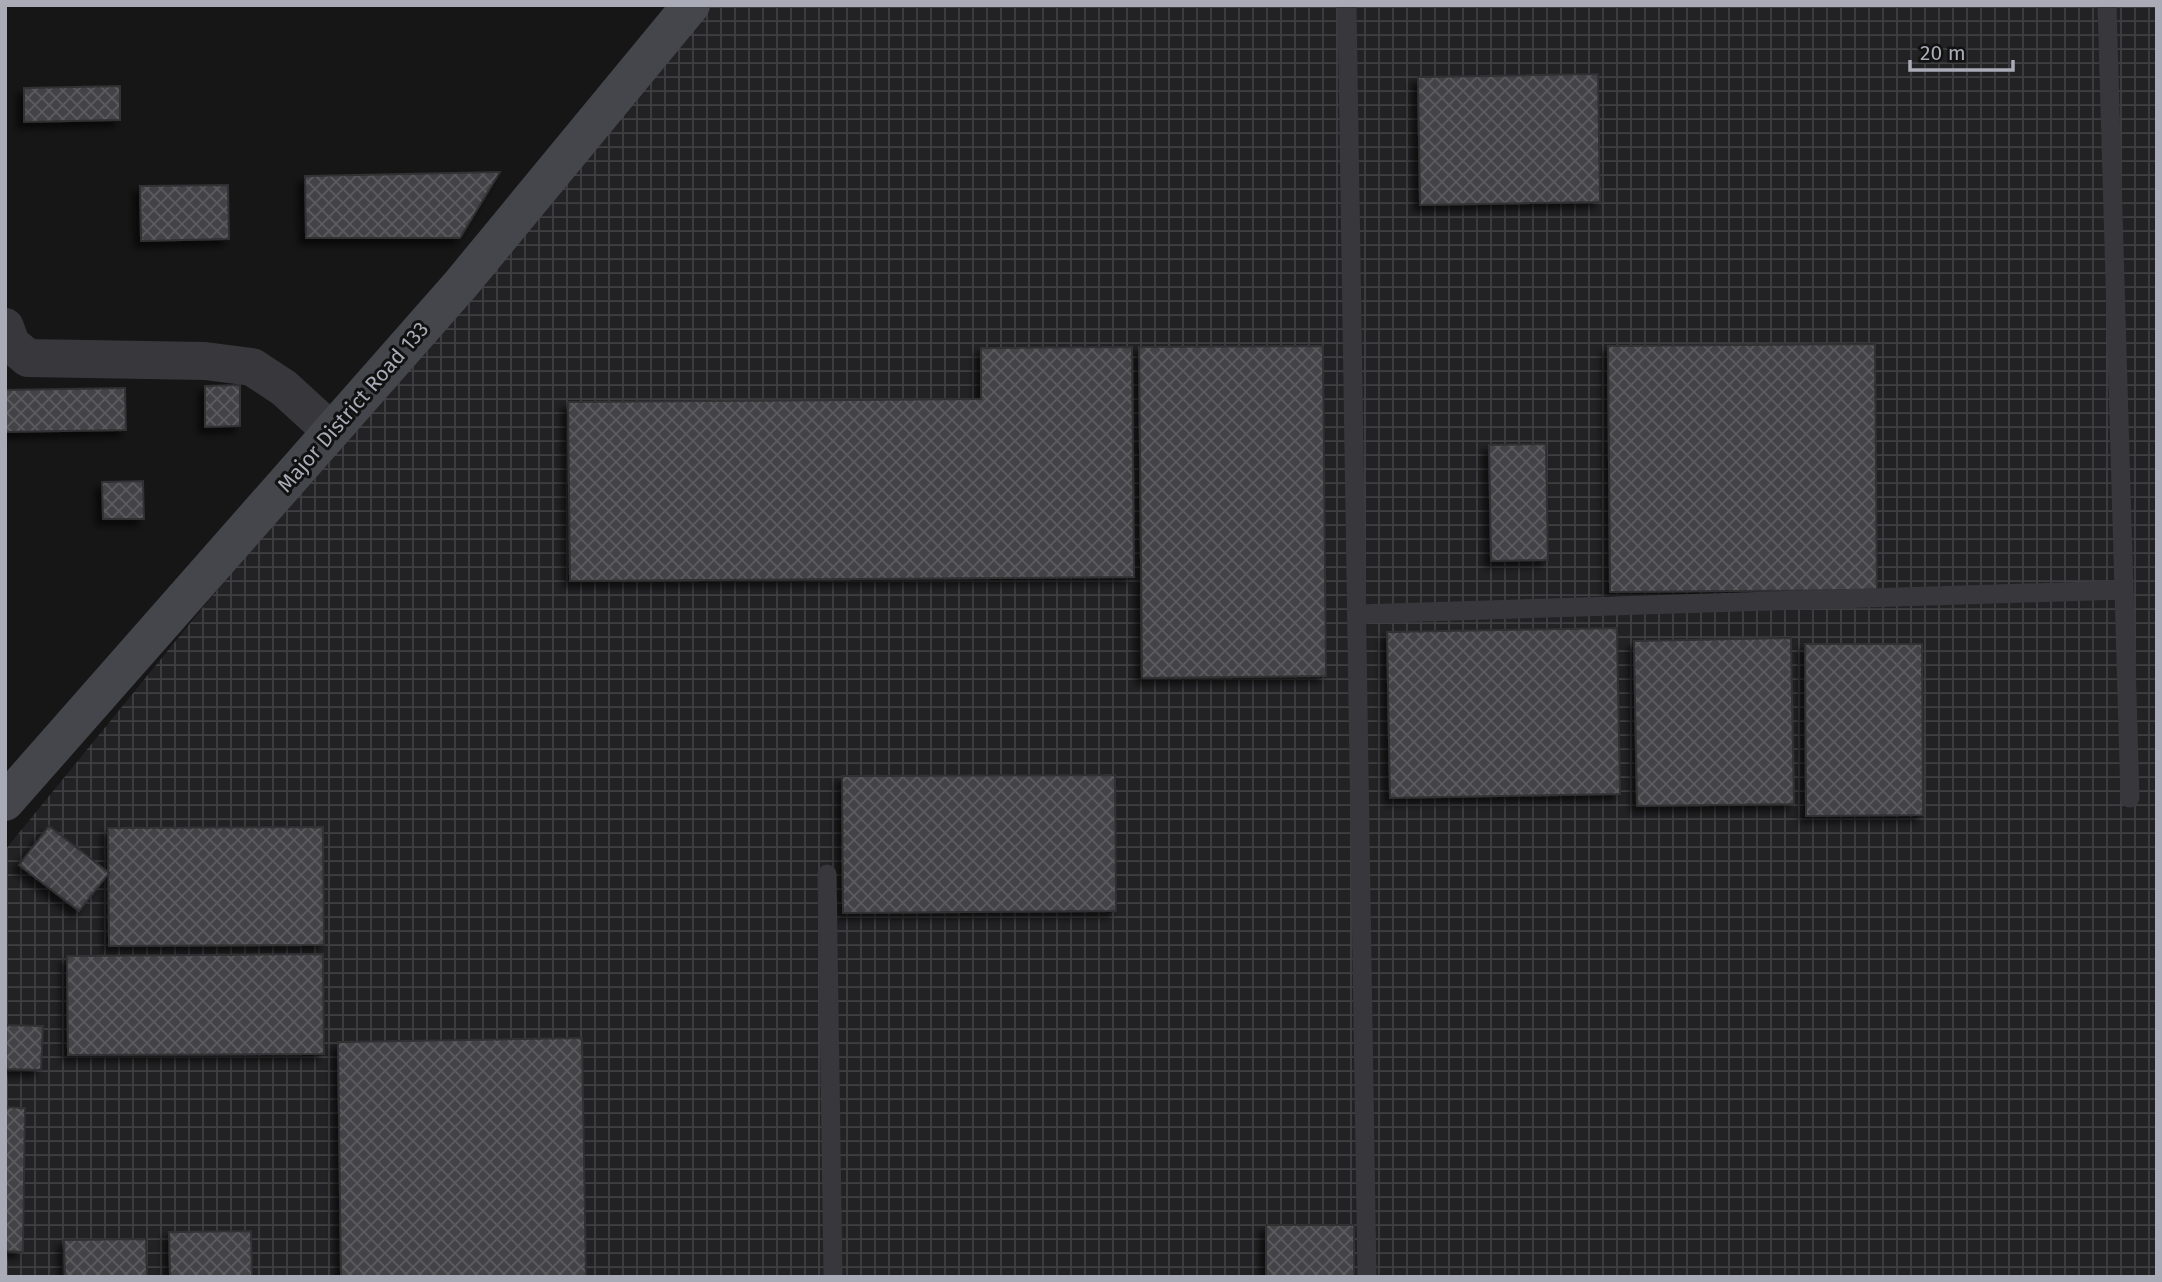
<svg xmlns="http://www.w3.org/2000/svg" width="2162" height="1282" font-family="'Fira Sans',sans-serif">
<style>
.industrial{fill:url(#industrial-grid)}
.building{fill:url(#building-cross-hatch);stroke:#303033;stroke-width:2;filter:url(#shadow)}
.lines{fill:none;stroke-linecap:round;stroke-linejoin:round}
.lane{stroke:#37373c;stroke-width:19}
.street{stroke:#37373c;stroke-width:38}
.secondary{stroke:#45464c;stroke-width:38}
.labels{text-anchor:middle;stroke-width:6;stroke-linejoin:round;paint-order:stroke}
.street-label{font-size:21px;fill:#a9abb6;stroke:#111112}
</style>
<defs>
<pattern id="industrial-grid" width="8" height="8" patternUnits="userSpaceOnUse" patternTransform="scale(1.75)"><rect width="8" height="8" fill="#222224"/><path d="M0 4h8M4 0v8" fill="none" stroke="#3f3f42"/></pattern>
<pattern id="building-cross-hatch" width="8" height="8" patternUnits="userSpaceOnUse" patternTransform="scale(1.75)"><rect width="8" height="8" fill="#434347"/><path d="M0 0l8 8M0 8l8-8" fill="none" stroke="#5b5b5f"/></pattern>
<filter id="shadow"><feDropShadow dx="-6" dy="6" stdDeviation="3.5" flood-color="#0009"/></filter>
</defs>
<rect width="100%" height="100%" fill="#161617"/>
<path class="industrial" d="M 695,5 L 2157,5 L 2157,1277 L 5,1277 L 5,850 Z"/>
<path class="building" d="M 1598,74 L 1600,202 L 1420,205 L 1418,77 Z
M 120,86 L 120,120 L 24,122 L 24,88 Z
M 500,172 L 460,238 L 306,238 L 305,176 Z
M 228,185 L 229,239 L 141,241 L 140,186 Z
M 1875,344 L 1877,590 L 1610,592 L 1608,346 Z
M 1323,346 L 1326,676 L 1142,678 L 1139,347 Z
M 1132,347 L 1134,577 L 570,581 L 568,402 L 981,399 L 981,348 Z
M 240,385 L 240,426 L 205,427 L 205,386 Z
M 125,388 L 126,430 L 5,432 L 5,390 Z
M 1546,444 L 1548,560 L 1491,561 L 1489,445 Z
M 143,481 L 144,519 L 103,519 L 102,482 Z
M 1617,628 L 1620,794 L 1390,798 L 1387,632 Z
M 1791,638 L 1794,804 L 1637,806 L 1634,641 Z
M 1805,644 L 1922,644 L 1923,815 L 1806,816 Z
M 1115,775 L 1116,911 L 843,913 L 842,776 Z
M 49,826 L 109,873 L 79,911 L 19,865 Z
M 323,827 L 324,945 L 109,946 L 108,828 Z
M 323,954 L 324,1054 L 68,1055 L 67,956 Z
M 5,1025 L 43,1026 L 41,1070 L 5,1069 Z
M 582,1038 L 586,1277 L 341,1277 L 338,1042 Z
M 5,1107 L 25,1108 L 23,1252 L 5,1251 Z
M 1266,1225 L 1354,1225 L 1354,1277 L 1266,1277 Z
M 251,1231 L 252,1277 L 170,1277 L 169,1232 Z
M 146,1239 L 147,1277 L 65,1277 L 64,1240 Z"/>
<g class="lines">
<path class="lane" d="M 1347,5 L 1367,1277
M 2107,5 L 2130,798
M 1358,614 L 2124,590
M 827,874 L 833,1277"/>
<path class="street" d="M 5,327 L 11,344 L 28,358 L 205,361 L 252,367 L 284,388 L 331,431"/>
<path class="secondary" d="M 5,802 L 461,284 L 691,5"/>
</g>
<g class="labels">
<g class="street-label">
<text transform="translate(353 407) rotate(-49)" y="7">Major District Road 133</text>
</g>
</g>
<rect width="2162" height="1282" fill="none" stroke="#a9abb6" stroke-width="14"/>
<path d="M1910 60v10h103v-10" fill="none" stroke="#a9abb6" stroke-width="3.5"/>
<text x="1920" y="60" font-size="21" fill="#a9abb6" stroke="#111112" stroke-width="5" paint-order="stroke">20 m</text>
</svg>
